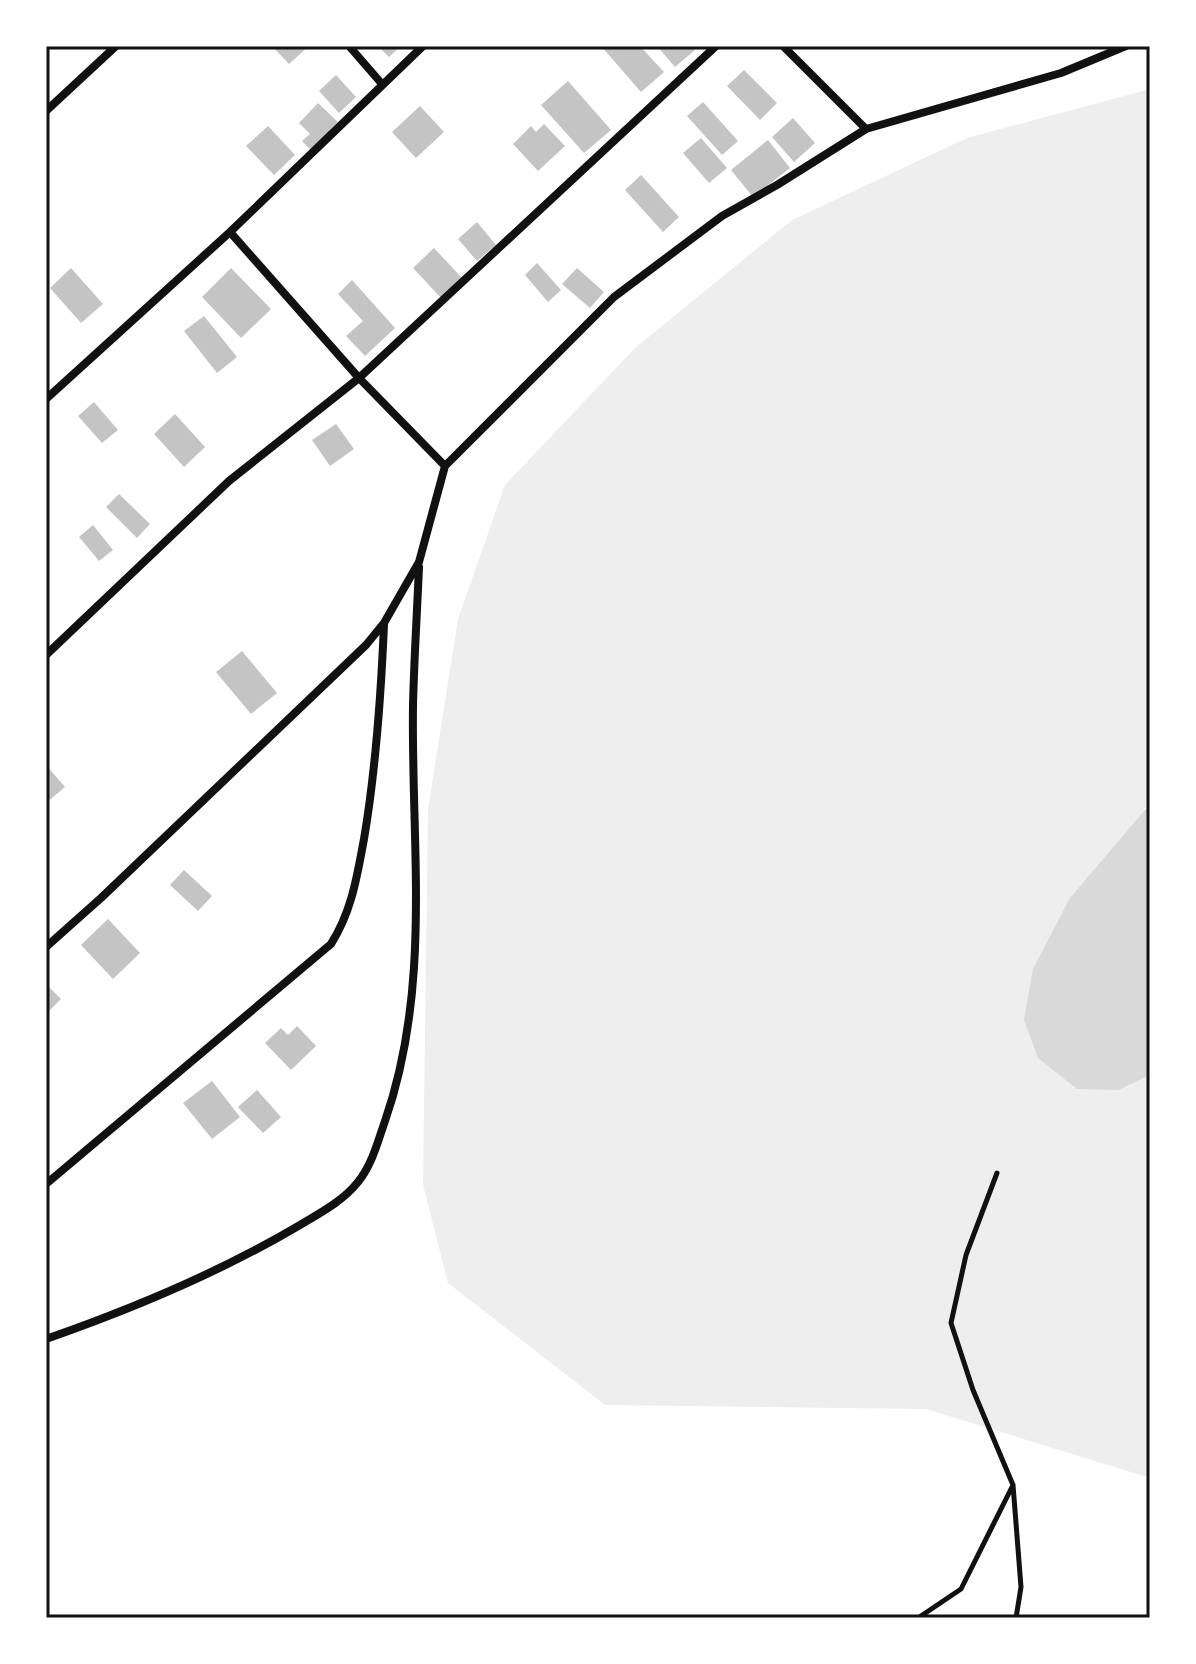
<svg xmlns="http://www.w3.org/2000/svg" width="1196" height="1664" font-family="'Roboto Serif',serif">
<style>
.green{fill:#eee}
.water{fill:#d9d9d9}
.building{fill:#c4c4c4}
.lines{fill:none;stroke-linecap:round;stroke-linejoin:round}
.path{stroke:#111;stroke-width:5}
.minor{stroke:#111;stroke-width:8}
.neatline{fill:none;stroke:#111;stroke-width:3}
</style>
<rect width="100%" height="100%" fill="#fff"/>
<path class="green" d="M 1150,89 L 1150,804 L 1144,809 L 1119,1090 L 1150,1075 L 1150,1478 L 926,1409 L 605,1405 L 448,1283 L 423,1185 L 428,809 L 458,619 L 505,485 L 635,348 L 792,220 L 967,138 Z"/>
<path class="water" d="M 1150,804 L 1150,1075 L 1119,1090 L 1077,1089 L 1038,1058 L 1024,1020 L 1033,969 L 1070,898 Z"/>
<path class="building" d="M 272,46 L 309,46 L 289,64 Z
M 378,46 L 401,46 L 389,57 Z
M 601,46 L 640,46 L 664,72 L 641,92 Z
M 657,46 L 691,46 L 695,50 L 675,67 Z
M 744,70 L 777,103 L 760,120 L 727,86 Z
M 336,75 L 356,97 L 339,113 L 319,91 Z
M 568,81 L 611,130 L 584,153 L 541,105 Z
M 703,102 L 738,141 L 722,155 L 687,116 Z
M 318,103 L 338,122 L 311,150 L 302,141 L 310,134 L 299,123 Z
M 420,106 L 444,132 L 416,158 L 392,132 Z
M 793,118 L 815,143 L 794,162 L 772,137 Z
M 544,124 L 565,146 L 538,171 L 513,144 L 531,126 L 536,132 Z
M 268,126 L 295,155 L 274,175 L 246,146 Z
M 701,138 L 727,168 L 709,183 L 683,153 Z
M 768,140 L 790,168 L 753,197 L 731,170 Z
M 641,175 L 679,217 L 663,232 L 625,190 Z
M 477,222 L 496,245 L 477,261 L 458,239 Z
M 434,248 L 463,279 L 442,299 L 413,268 Z
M 537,263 L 561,290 L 548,302 L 525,275 Z
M 71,268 L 103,304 L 81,323 L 50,288 Z
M 231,268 L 271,309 L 241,338 L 202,297 Z
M 577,268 L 604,292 L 590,308 L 562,284 Z
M 352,280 L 395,328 L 365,356 L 346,336 L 363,321 L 338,294 Z
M 204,316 L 237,357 L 217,373 L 184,331 Z
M 94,402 L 118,430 L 102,443 L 78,416 Z
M 175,414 L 205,447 L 184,467 L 154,434 Z
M 336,424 L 354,449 L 330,466 L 312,440 Z
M 119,494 L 150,524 L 137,538 L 106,507 Z
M 93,525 L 113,550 L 99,561 L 79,537 Z
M 242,651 L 277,693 L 251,714 L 216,672 Z
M 46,765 L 65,787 L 46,803 Z
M 184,870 L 212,896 L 198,911 L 170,885 Z
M 108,919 L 140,953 L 113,979 L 81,945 Z
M 46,984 L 61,999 L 46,1014 Z
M 297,1026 L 316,1046 L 291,1070 L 265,1043 L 281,1028 L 288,1035 Z
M 212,1081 L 240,1117 L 212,1139 L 183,1103 Z
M 257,1090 L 281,1117 L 263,1133 L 238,1107 Z"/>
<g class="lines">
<path class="path" d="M 997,1173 L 966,1255 L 951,1323 L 973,1390 L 1013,1485 L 1021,1587 L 1016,1618
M 918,1618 L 961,1589 L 1013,1485"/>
<path class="minor" d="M 349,46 L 382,84
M 783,46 L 866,129
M 46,111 L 116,46
M 230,232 L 359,378 L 445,466
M 46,399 L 230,232 L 423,46
M 46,655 L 229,481 L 359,378 L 716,46
M 46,947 L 101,898 L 366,645 L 384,623 L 419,562 L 445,466 L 614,297 L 722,216 L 777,185 L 866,129 L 1061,73 L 1126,46
M 46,1184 L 331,944 C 352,911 357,876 364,839 C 376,768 381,696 384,624
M 46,1339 C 129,1310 224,1270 300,1225 C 320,1213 343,1201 358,1182 C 372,1165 378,1141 385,1121 C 432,986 411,846 413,706 C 414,660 417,614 419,567"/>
</g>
<rect width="1196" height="1664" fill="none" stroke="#ffffff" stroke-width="96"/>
<rect x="48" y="48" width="1100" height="1568" class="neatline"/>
</svg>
